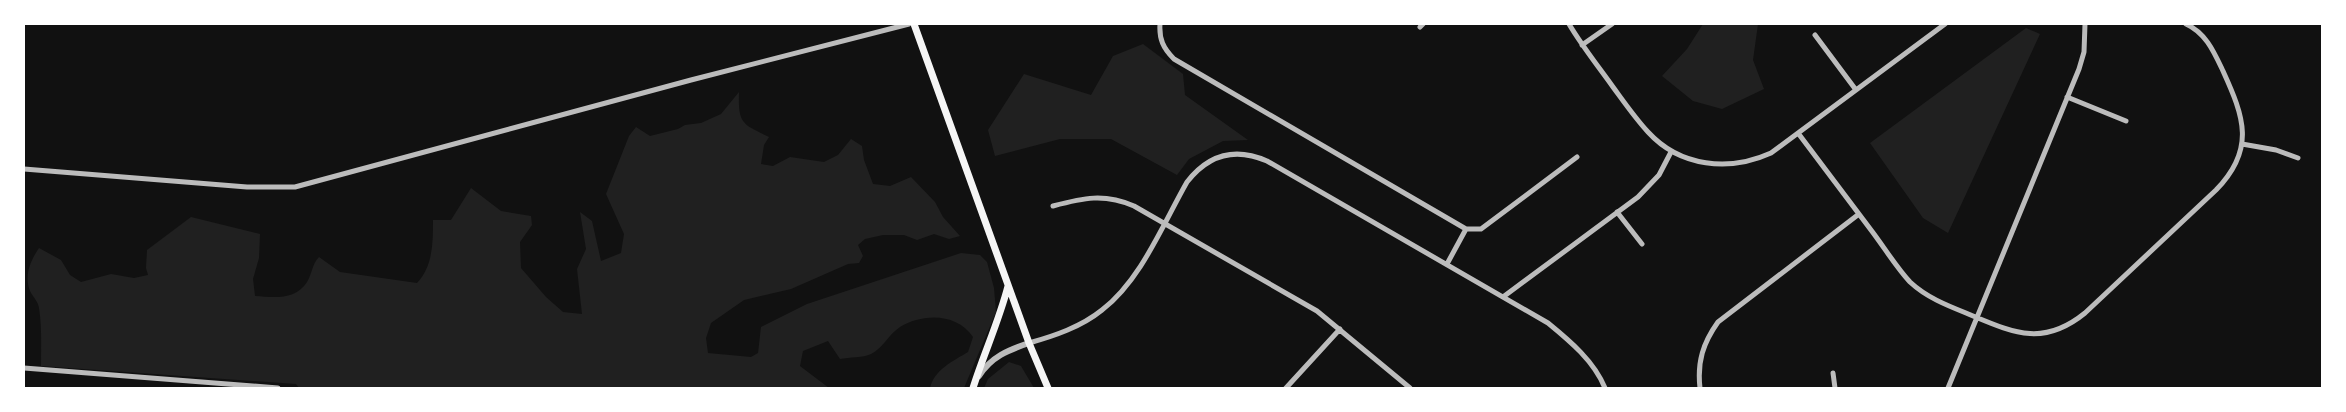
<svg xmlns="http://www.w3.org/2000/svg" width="2346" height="412" font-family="Ubuntu,sans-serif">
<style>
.green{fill:#202020}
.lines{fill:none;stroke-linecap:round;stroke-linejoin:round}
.minor{stroke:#bcbcbc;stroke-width:5}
.tertiary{stroke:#bcbcbc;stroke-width:6}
.secondary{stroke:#f5f5f5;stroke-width:7}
</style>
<rect width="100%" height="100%" fill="#111"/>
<path class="green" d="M 1703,24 L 1758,24 L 1753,60 L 1764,89 L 1722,109 L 1693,101 L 1662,76 L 1687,49 Z
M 2026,28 L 2040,34 L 1948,233 L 1923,218 L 1870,143 Z
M 1143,44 L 1183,74 L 1185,95 L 1248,140 L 1223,141 L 1189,159 L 1177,175 L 1111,139 L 1060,139 L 995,156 L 988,130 L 1024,74 L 1091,95 L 1113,56 Z
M 739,92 C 738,124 742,124 769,137 L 764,145 L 761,164 L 773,166 L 790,157 L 824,162 L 838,155 L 851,139 L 862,146 L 864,160 L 873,184 L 890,186 L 911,177 L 935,202 L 943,217 L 960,236 L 949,239 L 934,234 L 917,240 L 904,235 L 883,235 L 865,239 L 858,245 L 863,256 L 859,263 L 848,264 L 791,289 L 744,300 L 711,323 L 706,338 L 708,353 L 751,357 L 758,353 L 761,327 L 807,304 L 961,253 L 980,255 L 987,262 L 994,288 L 996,312 L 964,388 L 930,388 C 934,370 953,361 968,352 L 973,337 C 957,313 923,313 900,327 C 889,334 883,348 871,354 C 863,358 849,357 840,359 L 828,341 L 803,351 L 800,366 L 829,388 L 299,388 L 296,384 L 41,366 C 41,347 42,327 39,308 C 38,301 33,297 30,291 C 24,276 30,261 39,248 L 61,260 L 70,275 L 81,282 L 111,274 L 134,278 L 148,275 L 146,268 L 147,250 L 191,217 L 260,234 L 259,258 L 253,279 L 255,296 C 273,297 295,301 307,282 C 312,274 312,264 319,257 L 340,272 L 417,283 C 433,266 433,243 433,220 L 451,220 L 471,188 L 501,211 L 531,216 L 532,225 L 520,242 L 521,268 L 546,297 L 563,312 L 582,314 L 577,269 L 586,249 L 580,212 L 592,221 L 601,261 L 621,253 L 624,234 L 606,194 L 629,136 L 636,127 L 650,136 L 678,129 L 685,125 L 701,123 L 721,114 Z
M 1009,362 L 1021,366 L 1034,388 L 984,388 L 988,379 Z"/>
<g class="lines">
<path class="minor" d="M 1160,24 C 1159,39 1163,48 1174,59 L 1466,229
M 1569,24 C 1582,46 1598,66 1613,87 C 1624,102 1635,118 1648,132 C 1680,167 1729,172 1771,153 L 1945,24
M 1420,27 L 1423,24
M 1815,35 L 1856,90
M 1582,45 L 1612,24
M 2067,97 L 2126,121
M 1798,133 C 1823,166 1847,198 1871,230 C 1884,247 1896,267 1910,282 C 1926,297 1946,305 1966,313 C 2012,332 2042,348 2085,313 L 2216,190 C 2256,149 2244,117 2223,71 C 2214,52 2206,33 2186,24
M 2242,144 L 2276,150 L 2298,158
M 24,169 L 247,187 L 295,187 L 691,80 L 909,24
M 1053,206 C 1083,198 1104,193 1134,206 L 1317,311 L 1410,388
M 1617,212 L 1642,244
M 1447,264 L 1466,229 L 1481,229 L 1577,157
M 1503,297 L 1638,197 L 1659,175 L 1671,152
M 1029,343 C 1054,336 1081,327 1102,310 C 1141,280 1163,224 1187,182 C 1208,155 1235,147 1267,161 L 1548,323 C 1570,341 1594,361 1605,388
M 24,368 L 278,388
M 1833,373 L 1835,388
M 1286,388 L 1340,329
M 1700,388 C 1697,362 1703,343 1718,322 L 1859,214
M 1948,388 L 2079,69 L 2084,52 L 2085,24"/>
<path class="tertiary" d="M 979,376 C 991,357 1008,350 1029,343"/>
<path class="secondary" d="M 914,24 L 1029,343 L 1048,388
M 973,388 C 984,353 999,321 1008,286"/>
</g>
<rect width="2346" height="412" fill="none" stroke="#ffffff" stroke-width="50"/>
</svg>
